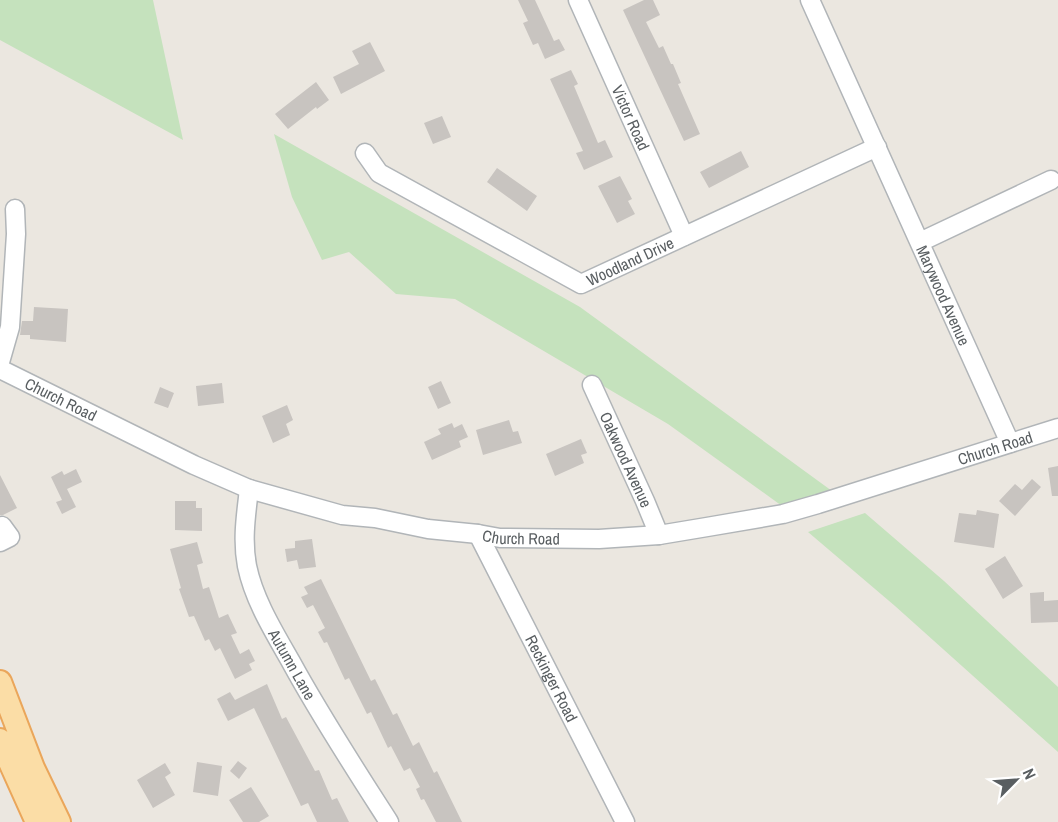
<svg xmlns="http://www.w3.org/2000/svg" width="1058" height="822" font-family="'Archivo Narrow',sans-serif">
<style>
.green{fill:#c5e2bd}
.building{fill:#c8c4c0}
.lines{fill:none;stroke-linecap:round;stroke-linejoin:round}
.minor-casing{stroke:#b1b5b8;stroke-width:21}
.major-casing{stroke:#eaa65b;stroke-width:26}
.minor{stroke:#fff;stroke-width:18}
.major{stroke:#fbdda6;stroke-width:22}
.labels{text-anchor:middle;stroke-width:4.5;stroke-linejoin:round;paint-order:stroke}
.street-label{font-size:16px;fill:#595e61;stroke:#fff}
</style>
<rect width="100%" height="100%" fill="#ebe7e0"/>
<path class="green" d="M 0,0 L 153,0 L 183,140 L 0,40 Z
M 274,134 L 580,307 L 832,491 L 782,506 L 668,424 L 455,299 L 396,294 L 349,252 L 322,260 L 292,197 Z
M 865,513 L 944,581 L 1058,687 L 1058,752 L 895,606 L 808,532 Z"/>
<path class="building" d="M 518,0 L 535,0 L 554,41 L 559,39 L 565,50 L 545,59 L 538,43 L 533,45 L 523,23 L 528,21 Z
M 644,0 L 653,0 L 660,15 L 646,22 L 659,48 L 663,46 L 671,64 L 673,64 L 681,83 L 678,84 L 700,134 L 684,141 L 623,10 Z
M 370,42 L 385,71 L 341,94 L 333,77 L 359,64 L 352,51 Z
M 571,70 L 578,84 L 574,86 L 598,143 L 605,140 L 613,157 L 584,170 L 576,153 L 583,151 L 550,79 Z
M 316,82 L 329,100 L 317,109 L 316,107 L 288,129 L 275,114 Z
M 442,116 L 451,137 L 433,144 L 424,123 Z
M 741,151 L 749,167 L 709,188 L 700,172 Z
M 497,168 L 537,196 L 527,211 L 487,182 Z
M 620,176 L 632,199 L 628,201 L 635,214 L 617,223 L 598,186 Z
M 34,307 L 68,309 L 66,342 L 30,339 L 30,335 L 20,335 L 22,321 L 33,321 Z
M 441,381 L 451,403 L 438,409 L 428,387 Z
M 222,383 L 224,403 L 198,406 L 196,386 Z
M 160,387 L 174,393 L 168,408 L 154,403 Z
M 287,405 L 293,420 L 286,424 L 290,435 L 273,443 L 262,416 Z
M 509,420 L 513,432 L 518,431 L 522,443 L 483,455 L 476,430 Z
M 452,423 L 454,428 L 462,424 L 468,437 L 459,441 L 461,447 L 432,460 L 424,442 L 441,434 L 438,429 Z
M 581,439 L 587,453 L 581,455 L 584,463 L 555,476 L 546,454 Z
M 1058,466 L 1058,496 L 1052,496 L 1048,468 Z
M 76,469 L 82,482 L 67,489 L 76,507 L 62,514 L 56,502 L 62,500 L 51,477 L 62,471 L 64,475 Z
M 0,475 L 17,508 L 3,515 L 0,515 Z
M 1032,479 L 1041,487 L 1015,516 L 999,501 L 1015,484 L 1022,490 Z
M 175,501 L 196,501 L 196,508 L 202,508 L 202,531 L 175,530 Z
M 977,510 L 999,514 L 994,548 L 954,542 L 959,513 L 976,515 Z
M 312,539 L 316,567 L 299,569 L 297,560 L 287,562 L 285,549 L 295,548 L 295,541 Z
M 197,542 L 203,563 L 197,565 L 203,589 L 209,587 L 219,618 L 228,614 L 237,633 L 231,635 L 240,654 L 249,649 L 255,661 L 249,664 L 252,670 L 235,679 L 220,648 L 215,651 L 209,639 L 205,641 L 194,616 L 189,617 L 179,589 L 181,588 L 170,549 Z
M 1005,556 L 1023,586 L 1003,599 L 985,569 Z
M 321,579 L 371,681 L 375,679 L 393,715 L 397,713 L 413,746 L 419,742 L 434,773 L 437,771 L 462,822 L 436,822 L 424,799 L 421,800 L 416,789 L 420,787 L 410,768 L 404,771 L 391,746 L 388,748 L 371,712 L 367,714 L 349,678 L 345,680 L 327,642 L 324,643 L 318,632 L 325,628 L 313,605 L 307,608 L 301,597 L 308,594 L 304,587 Z
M 1044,592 L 1044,601 L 1058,600 L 1058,622 L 1031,623 L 1030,593 Z
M 267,684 L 282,719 L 286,717 L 315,771 L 319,770 L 332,800 L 337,798 L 349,822 L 317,822 L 308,803 L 301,806 L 254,708 L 228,721 L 217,699 L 230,692 L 235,700 Z
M 238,761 L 247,768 L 239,779 L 230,771 Z
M 197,762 L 222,766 L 218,796 L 193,792 Z
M 165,763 L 171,773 L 165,777 L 175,795 L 153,808 L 137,780 Z
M 251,787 L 269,816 L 259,822 L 243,822 L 229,800 Z"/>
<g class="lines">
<defs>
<g id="minor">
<path id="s1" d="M 578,0 L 684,236"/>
<path id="s2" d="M 810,0 L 1010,443"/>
<path id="s3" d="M 365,153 L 379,173 L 581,284 L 877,147"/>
<path d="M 920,242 L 1051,180"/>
<path d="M 0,362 L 10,327 L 16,234 L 15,209"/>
<path id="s4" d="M 0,369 L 194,465 L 249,489 L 342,515 L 375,518 L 428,529 L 478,534 L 500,538 L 599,539 L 659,535 L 707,527 L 783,514 L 818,504 L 1058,428"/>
<path id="s5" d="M 592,385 L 645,501 L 659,535"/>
<path id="s6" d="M 249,489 C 246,515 242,540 247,566 C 254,600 274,632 291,662 C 321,717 355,769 389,822"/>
<path id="s7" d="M 478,534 L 625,822"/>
<path d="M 0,542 L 10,537 L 2,526"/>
</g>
<path id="major" d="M 0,682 L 33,768 L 59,822
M 0,740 L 37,822"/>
</defs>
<use href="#minor" class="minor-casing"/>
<use href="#major" class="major-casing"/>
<use href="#minor" class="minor"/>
<use href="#major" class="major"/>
</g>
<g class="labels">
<g class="street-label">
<text dy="6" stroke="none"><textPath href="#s1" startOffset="129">Victor Road</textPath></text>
<text dy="6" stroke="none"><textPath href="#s3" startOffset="309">Woodland Drive</textPath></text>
<text dy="6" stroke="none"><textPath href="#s2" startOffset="324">Marywood Avenue</textPath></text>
<text dy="6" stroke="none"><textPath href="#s4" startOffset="68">Church Road</textPath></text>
<text dy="6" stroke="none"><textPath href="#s4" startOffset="1040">Church Road</textPath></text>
<text dy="6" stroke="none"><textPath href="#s5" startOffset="82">Oakwood Avenue</textPath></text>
<text dy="6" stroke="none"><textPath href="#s4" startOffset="554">Church Road</textPath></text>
<text dy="6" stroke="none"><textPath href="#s6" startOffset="186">Autumn Lane</textPath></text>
<text dy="6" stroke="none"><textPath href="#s7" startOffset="162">Reckinger Road</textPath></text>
</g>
</g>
<g transform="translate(1016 780) rotate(65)" stroke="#ffffff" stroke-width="4.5" paint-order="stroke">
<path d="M0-4.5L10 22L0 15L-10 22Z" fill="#595e61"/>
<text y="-9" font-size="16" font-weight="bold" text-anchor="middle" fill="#595e61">N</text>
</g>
</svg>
